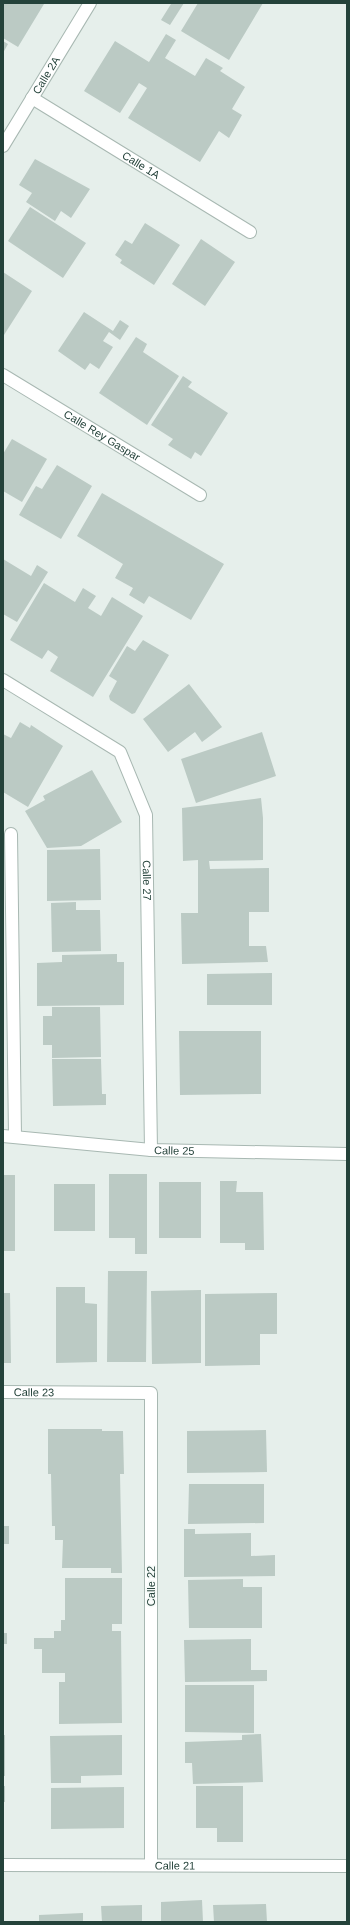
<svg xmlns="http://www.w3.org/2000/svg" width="350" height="1925" font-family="Arial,sans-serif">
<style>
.building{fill:#bbcac4}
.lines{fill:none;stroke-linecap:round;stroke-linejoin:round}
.minor-casing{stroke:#a8b8b2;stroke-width:14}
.minor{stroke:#fff;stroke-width:12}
.labels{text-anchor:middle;stroke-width:3.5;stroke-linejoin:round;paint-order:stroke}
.street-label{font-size:11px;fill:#24423a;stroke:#f7fbf9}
</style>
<rect width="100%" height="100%" fill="#e6efeb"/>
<path class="building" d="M 3,3 L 44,4 L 18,47 L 3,38 Z
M 169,3 L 184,3 L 170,25 L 161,20 L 171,4 Z
M 198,3 L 263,3 L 229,60 L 181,31 Z
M 166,34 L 176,40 L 165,58 L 195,76 L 206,58 L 223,68 L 220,71 L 245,87 L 232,109 L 242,115 L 229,138 L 219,131 L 200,162 L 128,118 L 147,88 L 139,83 L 120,113 L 84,91 L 115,41 L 149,62 Z
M 3,41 L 8,44 L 3,53 Z
M 35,159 L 90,189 L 71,218 L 61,211 L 55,221 L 26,202 L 32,193 L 19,185 Z
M 30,207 L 86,243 L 63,278 L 8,241 Z
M 145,223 L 180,245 L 154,285 L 120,263 L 122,260 L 115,255 L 125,240 L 132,244 Z
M 201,239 L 235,262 L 205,306 L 172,284 Z
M 3,272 L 32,291 L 4,335 L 3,334 Z
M 84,312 L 113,331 L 120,320 L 129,326 L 120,340 L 109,332 L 103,341 L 113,347 L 99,369 L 90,363 L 85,370 L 58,351 Z
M 136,337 L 147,344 L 143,352 L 179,376 L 147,425 L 99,393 Z
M 183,376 L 192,382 L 188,387 L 228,413 L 201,456 L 195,452 L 191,459 L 168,445 L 173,439 L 151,425 Z
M 12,439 L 47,459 L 22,502 L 3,491 L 3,454 Z
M 57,465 L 92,486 L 61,539 L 19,515 L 36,486 L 42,489 Z
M 102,493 L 224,564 L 191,620 L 149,596 L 144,604 L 129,595 L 133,588 L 115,578 L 123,564 L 77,536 Z
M 3,559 L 31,576 L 37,565 L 48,572 L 17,622 L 3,614 Z
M 44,583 L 75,602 L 83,588 L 96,596 L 88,608 L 101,616 L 112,597 L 143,616 L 93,697 L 50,671 L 58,657 L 48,650 L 42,659 L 10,640 Z
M 143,640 L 169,655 L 135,713 L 132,714 L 110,700 L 109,696 L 117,681 L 109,676 L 127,646 L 135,651 Z
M 189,684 L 222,727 L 202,742 L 195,732 L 168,752 L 143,719 Z
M 20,722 L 30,728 L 31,725 L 63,746 L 28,807 L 3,792 L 3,734 L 11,738 Z
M 262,732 L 276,776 L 196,803 L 181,759 Z
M 92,770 L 122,822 L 81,846 L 47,848 L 25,811 L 45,800 L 43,796 Z
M 261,798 L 263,818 L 263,860 L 209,861 L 210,869 L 269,868 L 269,912 L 249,912 L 249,946 L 266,946 L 268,962 L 182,964 L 181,913 L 198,913 L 198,860 L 183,861 L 182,808 Z
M 100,849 L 101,900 L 47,901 L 47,850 Z
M 76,902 L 76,910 L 100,910 L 101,951 L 52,952 L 51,903 Z
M 117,954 L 117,962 L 124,962 L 124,1005 L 37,1006 L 37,963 L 62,962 L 62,955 Z
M 272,973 L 272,1005 L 207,1005 L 207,974 Z
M 52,1007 L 100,1007 L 101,1057 L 52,1058 L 52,1045 L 43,1045 L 43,1016 L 52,1016 Z
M 179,1031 L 261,1031 L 261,1094 L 180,1095 Z
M 52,1059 L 101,1059 L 102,1094 L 106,1094 L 106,1105 L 53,1106 Z
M 109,1174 L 147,1174 L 147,1254 L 135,1254 L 135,1238 L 109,1238 Z
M 3,1175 L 15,1175 L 15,1251 L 3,1251 Z
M 220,1181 L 237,1181 L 236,1192 L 263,1192 L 264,1250 L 245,1250 L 245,1243 L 220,1243 Z
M 159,1182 L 201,1182 L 201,1238 L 159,1238 Z
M 54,1184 L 95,1184 L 95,1231 L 54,1231 Z
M 108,1271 L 147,1271 L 146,1362 L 107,1362 Z
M 56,1287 L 85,1287 L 85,1303 L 97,1304 L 97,1362 L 56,1363 Z
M 201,1290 L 201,1363 L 152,1364 L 151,1291 Z
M 3,1293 L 10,1293 L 11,1363 L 3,1363 Z
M 277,1293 L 277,1334 L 260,1334 L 260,1365 L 205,1366 L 205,1294 Z
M 48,1429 L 102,1429 L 102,1431 L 123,1431 L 124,1474 L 120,1474 L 122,1573 L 111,1573 L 111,1568 L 62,1568 L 63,1540 L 55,1540 L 55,1526 L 52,1526 L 51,1474 L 48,1474 Z
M 266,1430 L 267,1472 L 187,1473 L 187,1431 Z
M 189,1484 L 264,1484 L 264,1523 L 188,1524 Z
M 3,1526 L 9,1526 L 9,1544 L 3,1544 Z
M 184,1529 L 195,1529 L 195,1534 L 251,1533 L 251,1556 L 275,1555 L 275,1576 L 184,1577 Z
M 65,1578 L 122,1578 L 122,1624 L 112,1624 L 112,1631 L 121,1631 L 122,1723 L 59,1724 L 59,1682 L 65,1682 L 65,1673 L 42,1673 L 42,1649 L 34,1649 L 34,1638 L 54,1638 L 54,1631 L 61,1631 L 61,1620 L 65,1620 Z
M 243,1579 L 243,1587 L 262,1587 L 262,1628 L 189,1628 L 188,1580 Z
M 3,1633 L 7,1633 L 7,1644 L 3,1644 Z
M 251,1639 L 251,1670 L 267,1670 L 267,1681 L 185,1682 L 184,1640 Z
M 185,1685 L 254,1685 L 254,1733 L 185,1732 Z
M 261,1734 L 263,1782 L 193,1784 L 192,1763 L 185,1763 L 185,1742 L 242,1740 L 242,1735 Z
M 3,1735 L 5,1735 L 5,1776 L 3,1776 Z
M 122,1735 L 122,1775 L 81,1776 L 81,1783 L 51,1783 L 50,1736 Z
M 3,1786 L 5,1786 L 5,1802 L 3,1802 Z
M 196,1786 L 243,1786 L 243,1842 L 217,1842 L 217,1828 L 196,1828 Z
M 124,1787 L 124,1828 L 51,1829 L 51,1788 Z
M 202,1900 L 203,1922 L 161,1922 L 161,1902 Z
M 266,1904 L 267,1922 L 214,1922 L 213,1905 Z
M 142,1905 L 142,1922 L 102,1922 L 101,1906 Z
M 83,1913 L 83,1922 L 39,1922 L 39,1915 Z"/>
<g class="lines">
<defs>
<g id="minor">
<path id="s1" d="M 32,98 L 250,232"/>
<path id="s2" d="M 3,146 L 90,3"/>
<path id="s3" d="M 3,375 L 200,495"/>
<path id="s4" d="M 3,680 L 120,752 L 146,815 L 151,1150"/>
<path d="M 11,834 L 15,1136"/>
<path id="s5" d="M 3,1136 L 151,1150 L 347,1154"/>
<path id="s6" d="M 3,1392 L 151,1393 L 151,1865"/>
<path id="s7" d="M 3,1865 L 347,1866"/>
</g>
</defs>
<use href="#minor" class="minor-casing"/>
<use href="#minor" class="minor"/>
</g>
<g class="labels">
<g class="street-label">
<text dy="4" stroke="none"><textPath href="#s2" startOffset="83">Calle 2A</textPath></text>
<text dy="4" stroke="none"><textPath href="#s1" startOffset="128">Calle 1A</textPath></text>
<text dy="4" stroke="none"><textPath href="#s3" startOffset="116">Calle Rey Gaspar</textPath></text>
<text dy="4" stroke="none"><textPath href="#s4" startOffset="271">Calle 27</textPath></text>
<text dy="4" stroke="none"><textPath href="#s5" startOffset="172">Calle 25</textPath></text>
<text dy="4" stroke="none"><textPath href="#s6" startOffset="31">Calle 23</textPath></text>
<text transform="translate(151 1586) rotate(-90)" y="4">Calle 22</text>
<text dy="4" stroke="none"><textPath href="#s7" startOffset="172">Calle 21</textPath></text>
</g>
</g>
<rect width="350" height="1925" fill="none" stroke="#24423a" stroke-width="8"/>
</svg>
